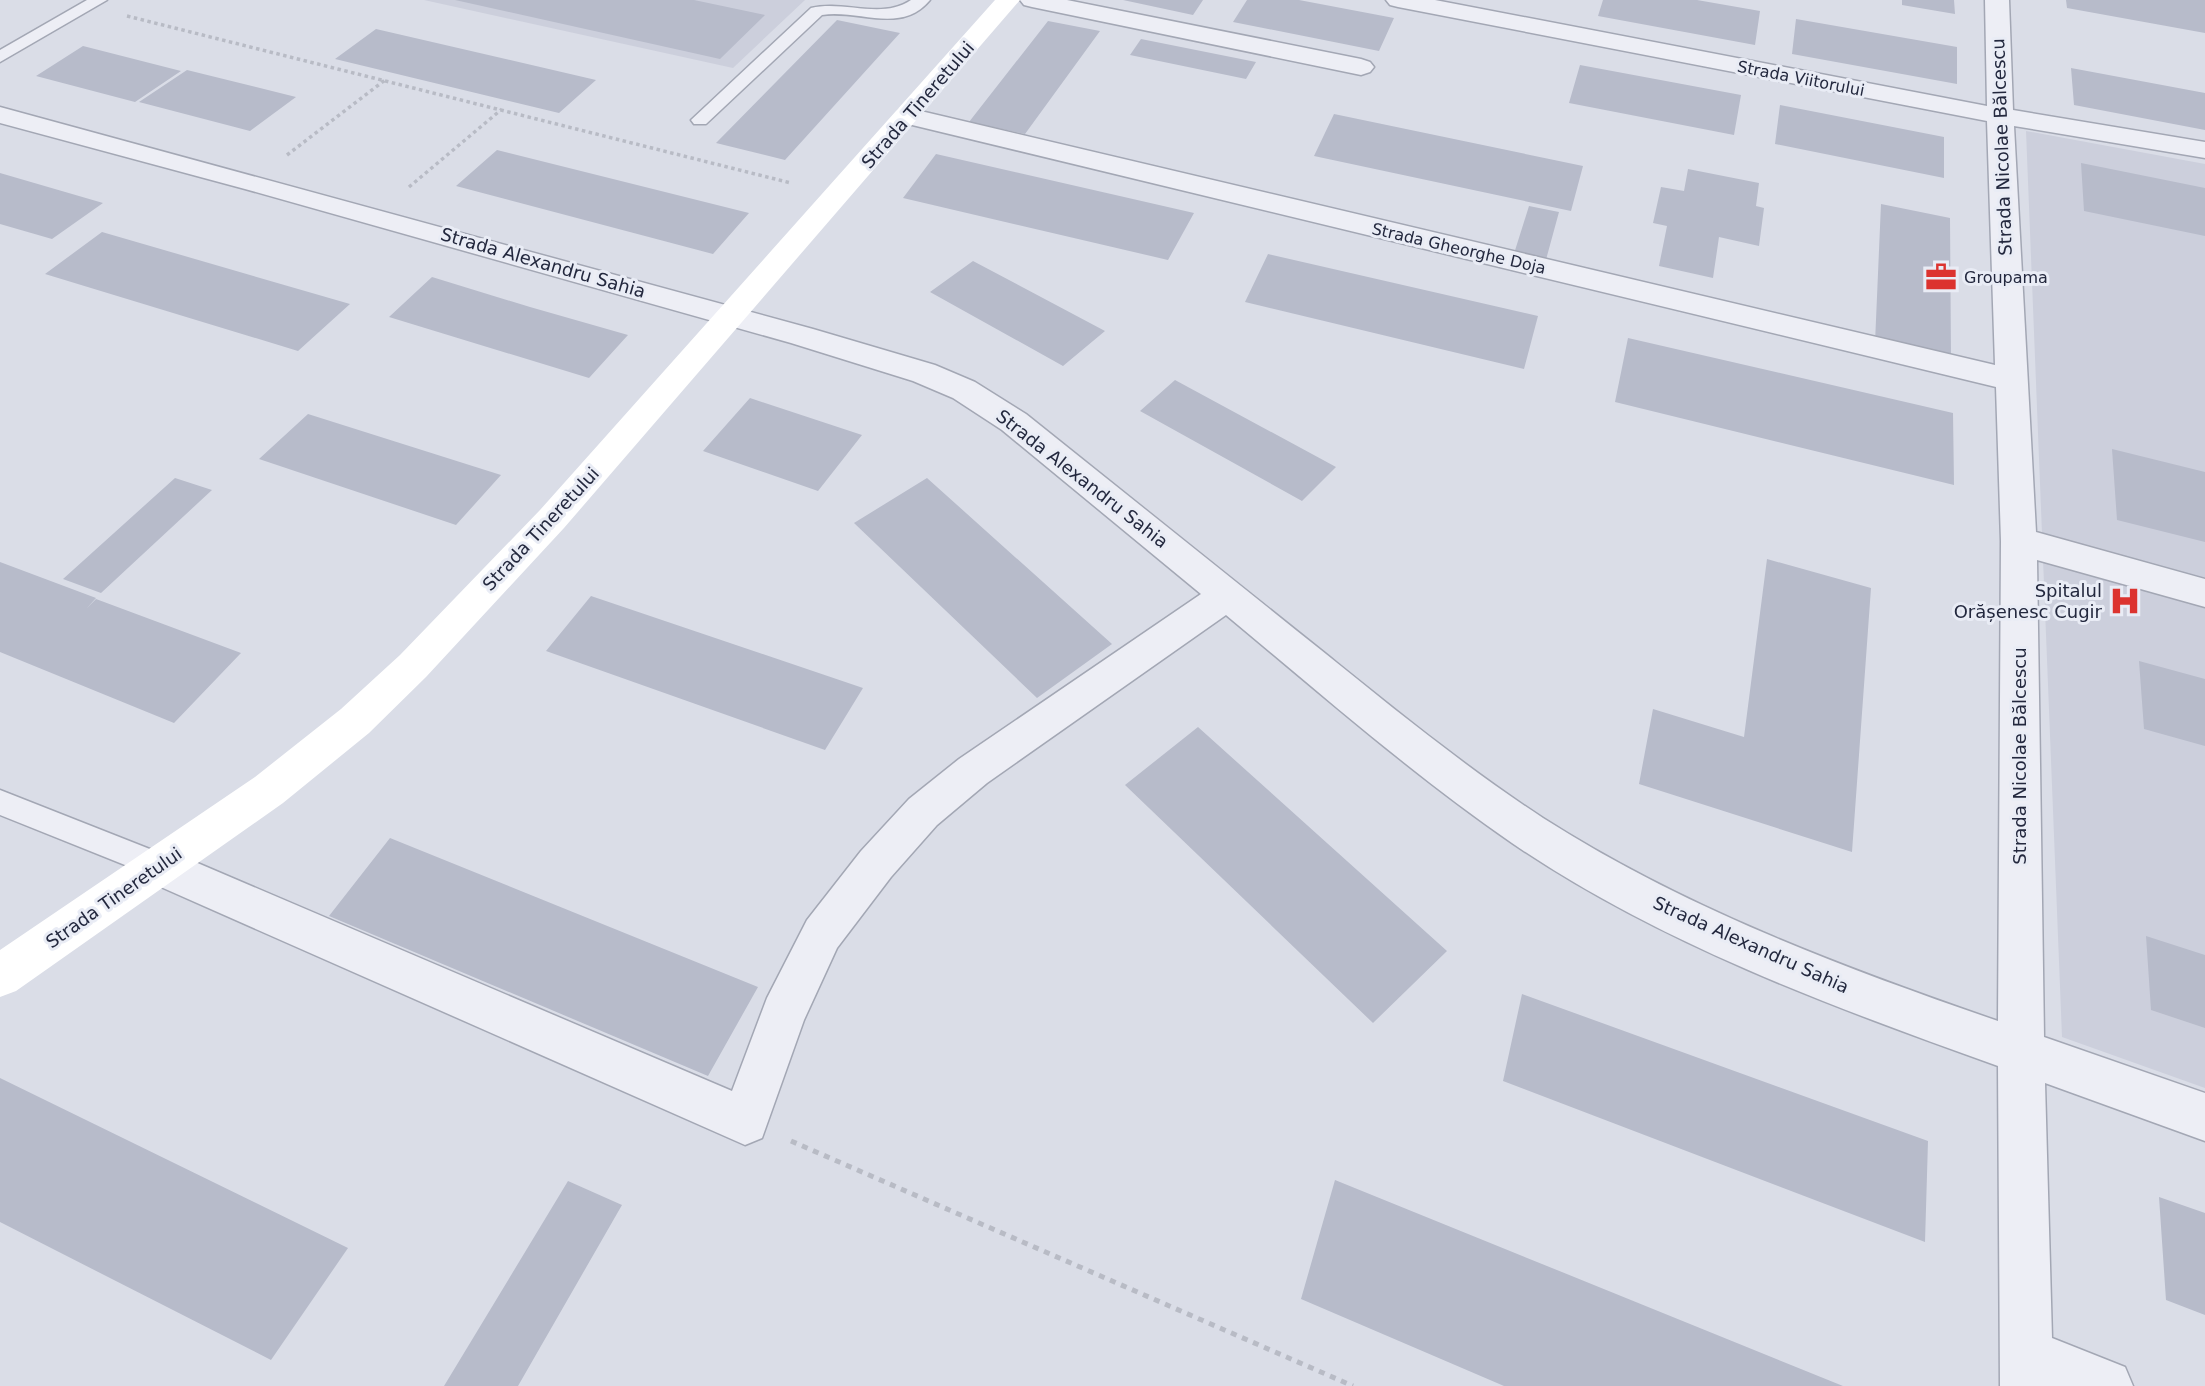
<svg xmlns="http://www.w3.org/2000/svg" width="2205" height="1386" font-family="'DejaVu Sans',sans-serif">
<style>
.built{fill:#cccfdc}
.building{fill:#b7bbca}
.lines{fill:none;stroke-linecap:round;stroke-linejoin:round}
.lane-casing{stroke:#a3a7b4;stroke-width:3}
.street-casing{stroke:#a3a7b4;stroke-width:3}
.path-far1{stroke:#b8bbc5;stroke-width:3.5;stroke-dasharray:3.5 3.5;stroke-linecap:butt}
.path{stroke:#b8bbc5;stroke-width:5;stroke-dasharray:6 6;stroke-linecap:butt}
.lane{fill:#edeef5;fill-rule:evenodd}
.street{fill:#edeef5;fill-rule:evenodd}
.secondary{fill:#fff;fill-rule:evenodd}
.labels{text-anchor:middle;stroke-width:6;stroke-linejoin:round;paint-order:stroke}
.far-street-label{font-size:16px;fill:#23283e;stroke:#e9ecf5}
.far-poi-label{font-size:16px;fill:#23283e;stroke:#e9ecf5;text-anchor:start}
.street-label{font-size:18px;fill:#23283e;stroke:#e9ecf5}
.poi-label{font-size:18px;fill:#23283e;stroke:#e9ecf5;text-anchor:end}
</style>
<rect width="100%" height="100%" fill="#dadde7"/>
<path class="built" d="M 424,0 L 805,0 L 733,68 Z
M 2026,131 L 2205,164 L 2205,1088 L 2062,1037 Z"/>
<path class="building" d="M 455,0 L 694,0 L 765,15 L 720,59 Z
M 1123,0 L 1203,0 L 1193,15 Z
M 1247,0 L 1299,0 L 1394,18 L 1379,51 L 1233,22 Z
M 1603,0 L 1697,0 L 1760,11 L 1755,45 L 1598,16 Z
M 1902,0 L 1954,0 L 1955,14 L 1902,5 Z
M 2066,0 L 2205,0 L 2205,33 L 2067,8 Z
M 1796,19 L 1957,47 L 1957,84 L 1792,54 Z
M 837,20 L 900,33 L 785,160 L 716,143 Z
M 1048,21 L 1100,31 L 1025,134 L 969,122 Z
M 376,29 L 596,80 L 559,113 L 335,59 Z
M 1141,39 L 1256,62 L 1246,79 L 1130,55 Z
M 83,46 L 181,71 L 135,102 L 36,76 Z
M 1580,65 L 1741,95 L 1734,135 L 1569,103 Z
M 2071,68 L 2205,93 L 2205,130 L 2074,105 Z
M 187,70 L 296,97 L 250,131 L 139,102 Z
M 1780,105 L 1944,137 L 1944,178 L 1775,144 Z
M 1334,114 L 1583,166 L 1571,211 L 1314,156 Z
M 497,150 L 749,213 L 713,254 L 456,186 Z
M 936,154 L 1194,213 L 1168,260 L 903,198 Z
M 2081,163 L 2205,188 L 2205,236 L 2084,211 Z
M 1688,169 L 1759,183 L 1756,206 L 1764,208 L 1759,246 L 1719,237 L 1713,278 L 1659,266 L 1667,226 L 1653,223 L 1661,187 L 1684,191 Z
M 0,173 L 103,203 L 52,239 L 0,224 Z
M 1881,204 L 1950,218 L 1951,360 L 1875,343 Z
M 1529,206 L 1559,212 L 1544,267 L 1512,260 Z
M 102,232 L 350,304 L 298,351 L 45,274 Z
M 1268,254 L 1538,316 L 1524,369 L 1245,302 Z
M 973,261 L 1105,331 L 1063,366 L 930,292 Z
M 432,277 L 530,307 L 628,335 L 589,378 L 389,317 Z
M 1628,338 L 1953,413 L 1954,485 L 1615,402 Z
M 1175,380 L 1336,467 L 1302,501 L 1140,411 Z
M 750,398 L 862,435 L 818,491 L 703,451 Z
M 308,414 L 501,475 L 456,525 L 259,459 Z
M 2112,449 L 2205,472 L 2205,542 L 2117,520 Z
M 175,478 L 212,490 L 101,593 L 63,579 Z
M 927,478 L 1112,644 L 1037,698 L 854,523 Z
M 1767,559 L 1871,588 L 1852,852 L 1639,784 L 1653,709 L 1744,737 Z
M 0,562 L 96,598 L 87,608 L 96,599 L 241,653 L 174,723 L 0,652 Z
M 591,596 L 863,688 L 825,750 L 546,651 Z
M 2139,661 L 2205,679 L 2205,746 L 2144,729 Z
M 1198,727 L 1447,951 L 1373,1023 L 1125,785 Z
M 390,838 L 758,987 L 708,1076 L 329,916 Z
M 2146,936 L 2205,955 L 2205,1028 L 2151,1010 Z
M 1522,994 L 1928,1141 L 1925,1242 L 1503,1081 Z
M 0,1078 L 348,1248 L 271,1360 L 0,1222 Z
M 1335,1180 L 1843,1386 L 1504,1386 L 1301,1299 Z
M 568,1181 L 622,1205 L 518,1386 L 444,1386 Z
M 2159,1197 L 2205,1213 L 2205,1315 L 2166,1300 Z"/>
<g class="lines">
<defs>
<path id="lane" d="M 87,0 L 107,0 L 0,62 L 0,50 Z
M 911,0 L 930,0 C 901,35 859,9 822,15 L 706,124 L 694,124 L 691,120 L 811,8 C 844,0 882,20 911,0 Z
M 0,790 L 170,857 L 174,866 L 170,875 L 160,879 L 0,815 Z"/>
<path id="street" d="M 1020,0 L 1067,0 L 1361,59 L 1370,62 L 1374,67 L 1370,72 L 1361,75 L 1032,7 L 1024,5 Z
M 1386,0 L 1435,0 L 1987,106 L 1985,0 L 2009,0 L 2013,110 L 2205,142 L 2205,158 L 2014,126 L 2036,532 L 2205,579 L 2205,607 L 2037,560 L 2044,1037 L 2205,1093 L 2205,1141 L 2045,1083 L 2052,1338 L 2125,1367 L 2133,1386 L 2000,1386 L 1998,1066 C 1831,1006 1660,944 1512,843 C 1412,774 1320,693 1226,615 L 987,783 L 937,825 L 891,877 L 837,948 L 804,1020 L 762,1138 L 745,1145 L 145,880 L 139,866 L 145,852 L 160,847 L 732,1091 L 767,998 L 807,920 L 861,851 L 909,799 L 959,759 L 1201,594 L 1002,430 L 953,398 L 913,381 L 791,343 L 245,189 L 0,123 L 0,107 L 813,329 L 935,365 L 975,382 L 1026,414 C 1124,492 1222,571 1321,650 C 1393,708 1465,767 1543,818 C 1684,908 1841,967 1998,1021 L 2001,541 L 1996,387 L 908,124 L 899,122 L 895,116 L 899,110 L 908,108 L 1995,365 L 1987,121 L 1398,7 L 1390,5 Z"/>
</defs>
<use href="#lane" class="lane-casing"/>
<use href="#street" class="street-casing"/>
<path class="path-far1" d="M 127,16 L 791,183
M 287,155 L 385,80
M 409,187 L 502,109"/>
<path class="path" d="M 791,1141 L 1353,1386"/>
<use href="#lane" class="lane"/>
<use href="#street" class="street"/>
<path class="secondary" d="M 995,0 L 1020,0 L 564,528 L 426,677 L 369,733 L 283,803 L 16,991 L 0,997 L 0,950 L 255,777 L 341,709 L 400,655 L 540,510 Z"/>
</g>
<defs>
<symbol id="office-bare" viewBox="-9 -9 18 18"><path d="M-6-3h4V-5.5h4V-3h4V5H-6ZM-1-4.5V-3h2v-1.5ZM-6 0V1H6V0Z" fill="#dc332f" stroke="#e9ecf5" stroke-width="2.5" paint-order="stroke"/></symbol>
<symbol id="hospital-bare" viewBox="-9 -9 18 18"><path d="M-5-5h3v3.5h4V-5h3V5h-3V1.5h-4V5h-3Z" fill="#dc332f" stroke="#e9ecf5" stroke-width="2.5" paint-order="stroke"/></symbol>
</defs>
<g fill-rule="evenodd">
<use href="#office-bare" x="1919" y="255" width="44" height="44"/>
<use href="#hospital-bare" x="2103" y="579" width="44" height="44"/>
</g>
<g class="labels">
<g class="far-street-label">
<text transform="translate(1801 78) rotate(11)" y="6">Strada Viitorului</text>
<text transform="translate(1459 248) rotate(13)" y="6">Strada Gheorghe Doja</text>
</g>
<g class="far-poi-label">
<text x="1964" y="283">Groupama</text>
</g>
<g class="street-label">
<text transform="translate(918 105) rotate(-49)" y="6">Strada Tineretului</text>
<text transform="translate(2002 147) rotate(-92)" y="6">Strada Nicolae Bălcescu</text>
<text transform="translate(543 263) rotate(16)" y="6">Strada Alexandru Sahia</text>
<text transform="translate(1082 479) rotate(38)" y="6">Strada Alexandru Sahia</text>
<text transform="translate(541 529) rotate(-47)" y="6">Strada Tineretului</text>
<text transform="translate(2020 756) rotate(-90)" y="6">Strada Nicolae Bălcescu</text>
<text transform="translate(114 898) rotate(-35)" y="6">Strada Tineretului</text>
<text transform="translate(1751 945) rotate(24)" y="6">Strada Alexandru Sahia</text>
</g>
<g class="poi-label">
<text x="2102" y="597">Spitalul<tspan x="2102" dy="21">Orășenesc Cugir</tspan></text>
</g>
</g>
</svg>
